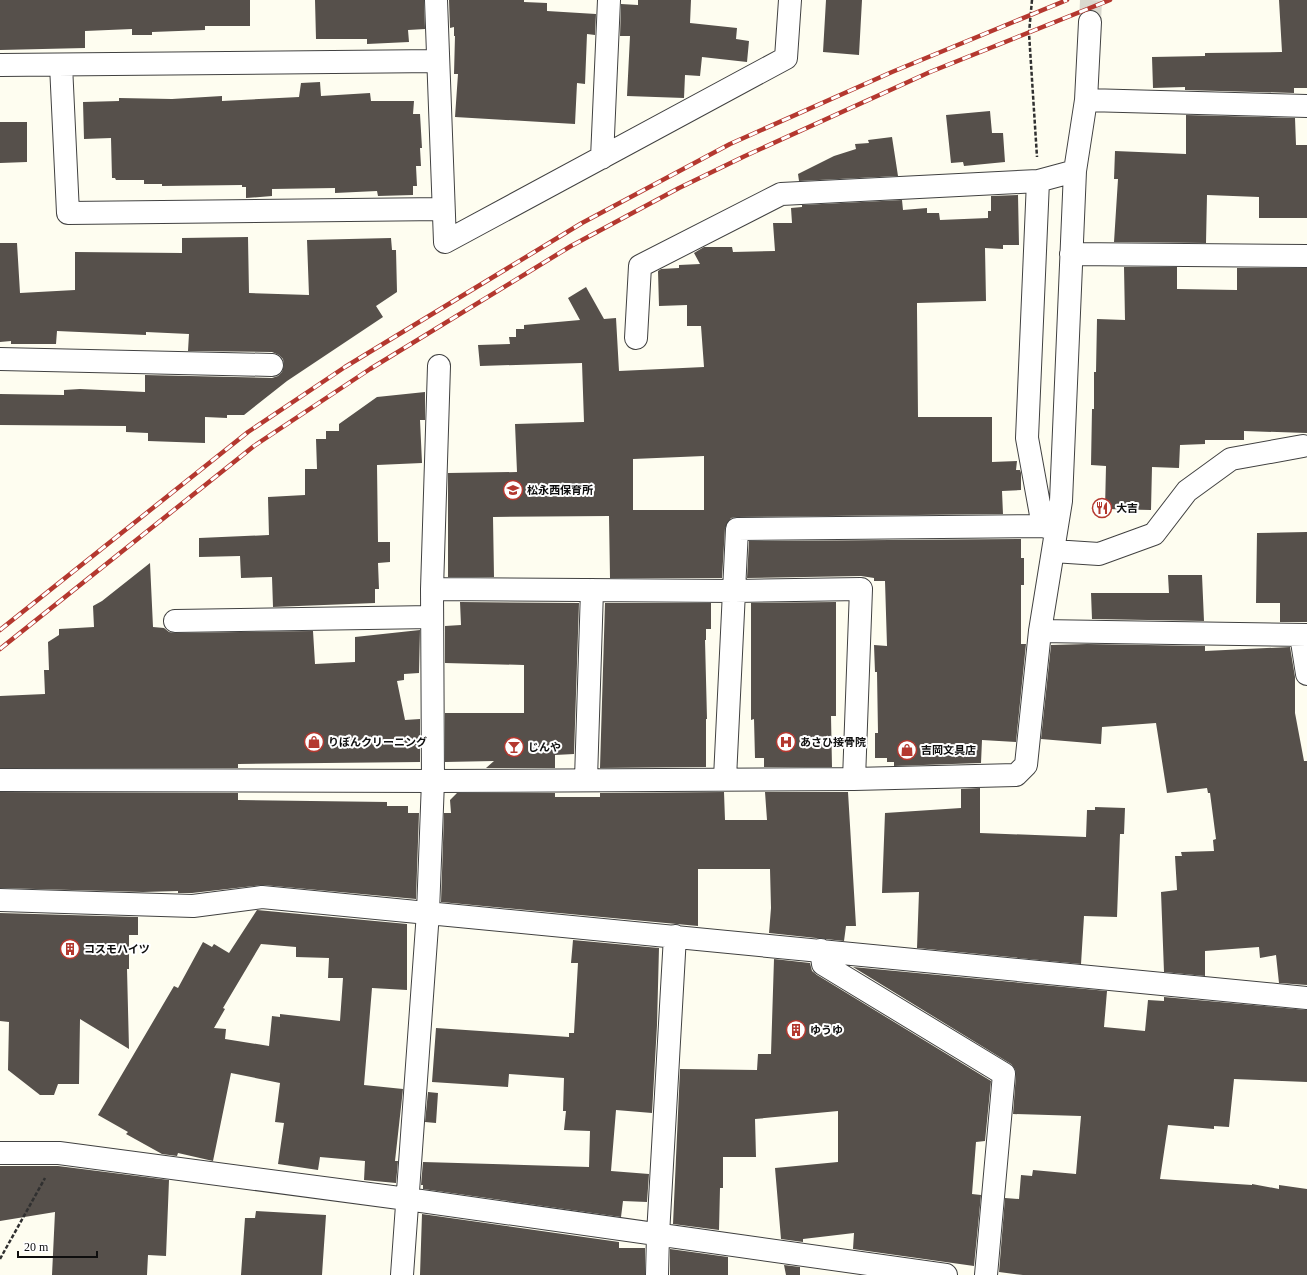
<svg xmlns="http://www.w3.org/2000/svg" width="1307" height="1275" font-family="'Times New Roman','Noto Sans JP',serif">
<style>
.building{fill:#56504b;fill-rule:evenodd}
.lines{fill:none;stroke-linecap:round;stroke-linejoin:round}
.minor-tunnel{stroke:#dad9ce;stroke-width:22;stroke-dasharray:22 11;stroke-linecap:butt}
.minor-casing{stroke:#414141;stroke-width:24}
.path{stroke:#303030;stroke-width:2.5;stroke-dasharray:4 2;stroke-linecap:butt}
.minor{stroke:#fff;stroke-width:22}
.rail-casing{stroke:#b4382f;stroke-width:4.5}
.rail{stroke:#fff;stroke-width:3;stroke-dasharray:9;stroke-linecap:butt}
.labels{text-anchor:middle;stroke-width:4;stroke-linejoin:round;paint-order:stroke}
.poi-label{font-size:11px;font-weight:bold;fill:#0e0e0e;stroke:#fff;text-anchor:start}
</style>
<rect width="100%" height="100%" fill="#fefdf0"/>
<path class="building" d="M 0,0 L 250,0 L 250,26 L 205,26 L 205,30 L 152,32 L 152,35 L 132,35 L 132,29 L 85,31 L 85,48 L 0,50 Z
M 315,0 L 424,0 L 425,29 L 408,30 L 409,42 L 367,44 L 367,39 L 316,39 Z
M 449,0 L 524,0 L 524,2 L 547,3 L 547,11 L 596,14 L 595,35 L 587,34 L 585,84 L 577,83 L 575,124 L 455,117 L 458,74 L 454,74 L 455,36 L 454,36 L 454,27 L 450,28 Z
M 638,0 L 691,0 L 690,23 L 737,28 L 736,39 L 749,41 L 747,62 L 702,57 L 700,76 L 685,75 L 684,98 L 627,96 L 630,36 L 620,36 L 621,4 L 638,5 Z
M 826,0 L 862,0 L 859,55 L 823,52 Z
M 1279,0 L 1307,0 L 1307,88 L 1294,88 L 1294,93 L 1185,90 L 1185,87 L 1153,88 L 1152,57 L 1205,56 L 1205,53 L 1282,52 Z
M 320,82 L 321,96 L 370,93 L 371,101 L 414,101 L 413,114 L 420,114 L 422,148 L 420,148 L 421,166 L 416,166 L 417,186 L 413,186 L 413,195 L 378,196 L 377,191 L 335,193 L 335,188 L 272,189 L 272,196 L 246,198 L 246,187 L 242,187 L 242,185 L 162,186 L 162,184 L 144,184 L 144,180 L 116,180 L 115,178 L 112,178 L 111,138 L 84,139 L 83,102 L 119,101 L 119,98 L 172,99 L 222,96 L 222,101 L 299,97 L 301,83 Z
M 990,111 L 992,133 L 1003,133 L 1005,162 L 964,166 L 963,162 L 951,163 L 946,115 Z
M 1186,115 L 1295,118 L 1296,145 L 1307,145 L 1307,218 L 1259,218 L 1259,197 L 1207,195 L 1206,243 L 1114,242 L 1118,179 L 1114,179 L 1115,151 L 1186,154 Z
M 0,122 L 27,122 L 27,162 L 0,163 Z
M 892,137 L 898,176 L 799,181 L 798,174 L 834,156 L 856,149 L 855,144 L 869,143 L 868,140 Z
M 1018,195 L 1019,245 L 1003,245 L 1003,249 L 985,248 L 986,301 L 917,303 L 917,309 L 918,417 L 992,417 L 992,462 L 1017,461 L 1016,470 L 1020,470 L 1021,473 L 1021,490 L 1002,491 L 1003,514 L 736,517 L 731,518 L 725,528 L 722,578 L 610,578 L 609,516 L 493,517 L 494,577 L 448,577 L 448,473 L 517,472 L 515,424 L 584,422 L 582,363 L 480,366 L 478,345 L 510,344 L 509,337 L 516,337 L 516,329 L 524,329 L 524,325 L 580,320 L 568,298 L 586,287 L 604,319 L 616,318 L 619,371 L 704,367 L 701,326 L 687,326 L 687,305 L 659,306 L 658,271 L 661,269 L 679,268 L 679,265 L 700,264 L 694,253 L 704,247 L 732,247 L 733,252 L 775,251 L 773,223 L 792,223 L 791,208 L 802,207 L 802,205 L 902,200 L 903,210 L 927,208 L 927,213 L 939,213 L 940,220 L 988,218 L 988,211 L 991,211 L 991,196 ZM 704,456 L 704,510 L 633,510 L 633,459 Z
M 248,237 L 249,293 L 309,295 L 307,240 L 391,238 L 392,250 L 396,250 L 397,292 L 376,306 L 383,317 L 287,381 L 244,415 L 227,415 L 227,418 L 205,417 L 205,443 L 148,441 L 148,433 L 126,432 L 126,426 L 0,425 L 0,394 L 64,395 L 64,390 L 80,389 L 145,392 L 145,375 L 272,378 L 278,376 L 282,372 L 284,365 L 283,359 L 279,355 L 272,352 L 188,351 L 189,334 L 146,332 L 146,335 L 57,331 L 56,344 L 11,344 L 11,341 L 0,342 L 0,243 L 17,243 L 20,293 L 75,290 L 75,252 L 182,253 L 182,238 Z
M 1124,267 L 1177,267 L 1177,289 L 1237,290 L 1237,268 L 1307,268 L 1307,433 L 1244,431 L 1244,440 L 1205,440 L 1205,444 L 1180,445 L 1179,468 L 1152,467 L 1151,510 L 1105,509 L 1106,466 L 1091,465 L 1092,409 L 1094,409 L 1094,372 L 1096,372 L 1097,319 L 1125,320 Z
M 425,392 L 425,420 L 420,420 L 422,463 L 377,465 L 378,542 L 390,542 L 390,562 L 378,563 L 379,589 L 375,589 L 375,603 L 273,607 L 272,577 L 241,578 L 240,556 L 199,557 L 199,538 L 269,535 L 268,497 L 305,495 L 305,469 L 317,469 L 316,439 L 326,439 L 326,431 L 339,431 L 339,424 L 377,397 Z
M 1307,532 L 1307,622 L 1280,622 L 1280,603 L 1256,603 L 1257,533 Z
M 1021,539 L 1021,558 L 1024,558 L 1024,585 L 1021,585 L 1021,644 L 1026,644 L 1016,742 L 982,740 L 981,763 L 894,766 L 894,762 L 887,762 L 887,758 L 875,758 L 875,733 L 878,733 L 877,672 L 875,672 L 874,645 L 887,646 L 885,581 L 874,581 L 874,578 L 861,576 L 747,578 L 749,541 Z
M 150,563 L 153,627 L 164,628 L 169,632 L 175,633 L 313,631 L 315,664 L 355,662 L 355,637 L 420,630 L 419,673 L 404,674 L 404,680 L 397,681 L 405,720 L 420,719 L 420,762 L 238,764 L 238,768 L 0,768 L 0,696 L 45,694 L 44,670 L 49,670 L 48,642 L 59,635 L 59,629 L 94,627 L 93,606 L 102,601 Z
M 1168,575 L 1202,575 L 1204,621 L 1092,619 L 1091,593 L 1169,593 Z
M 460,602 L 579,603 L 574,754 L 555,755 L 555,768 L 486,768 L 494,761 L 445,762 L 445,713 L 524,713 L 524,665 L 445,663 L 445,626 L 461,625 Z
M 836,602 L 836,716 L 831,716 L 832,767 L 764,767 L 764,758 L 755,758 L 754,719 L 751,720 L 751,603 Z
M 605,603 L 711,603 L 711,629 L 706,629 L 706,640 L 705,640 L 707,719 L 706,719 L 706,767 L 600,768 Z
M 1087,644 L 1205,646 L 1205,651 L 1290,647 L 1295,677 L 1295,713 L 1304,761 L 1307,761 L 1307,985 L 1279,983 L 1276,955 L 1260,958 L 1259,947 L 1205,951 L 1205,976 L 1164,972 L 1161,892 L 1177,890 L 1175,856 L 1182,856 L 1181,852 L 1214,851 L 1213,840 L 1216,839 L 1210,793 L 1208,793 L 1207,788 L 1167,793 L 1156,723 L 1102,727 L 1101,744 L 1041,739 L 1051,645 Z
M 980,788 L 980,833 L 1086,837 L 1087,810 L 1095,810 L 1095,807 L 1125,808 L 1124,834 L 1120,834 L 1117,917 L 1084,916 L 1081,964 L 917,948 L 919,892 L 882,893 L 885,813 L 961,808 L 961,789 Z
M 0,792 L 238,793 L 238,800 L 387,802 L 387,806 L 408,806 L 408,813 L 419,813 L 416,899 L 263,885 L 192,893 L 178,893 L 178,891 L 143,892 L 0,888 Z
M 724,792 L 725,820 L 767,820 L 765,792 L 848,792 L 856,926 L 846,926 L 844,941 L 769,933 L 771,908 L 770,869 L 698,869 L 698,926 L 441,902 L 444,813 L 451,813 L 450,800 L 457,793 L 555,793 L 555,797 L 600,797 L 600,793 Z
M 257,910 L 407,924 L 407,990 L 372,988 L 364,1085 L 403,1089 L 395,1161 L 398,1161 L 396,1183 L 364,1180 L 365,1161 L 320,1157 L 318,1170 L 278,1164 L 284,1123 L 275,1122 L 280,1083 L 231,1073 L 213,1161 L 178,1153 L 177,1156 L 162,1154 L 126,1134 L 128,1132 L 98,1115 L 174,986 L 178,988 L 203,942 L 212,947 L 214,944 L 229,953 ZM 261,944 L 296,947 L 296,957 L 329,958 L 328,978 L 343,978 L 340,1021 L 280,1014 L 280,1017 L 272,1016 L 269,1046 L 225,1039 L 226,1029 L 214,1028 L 225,1009 L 223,1008 Z
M 0,913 L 138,917 L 138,935 L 129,935 L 129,969 L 127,969 L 129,1049 L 80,1019 L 79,1084 L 58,1084 L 54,1095 L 40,1095 L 8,1070 L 9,1022 L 0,1021 Z
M 573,940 L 659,948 L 657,1025 L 652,1113 L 616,1110 L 611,1171 L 649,1174 L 647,1202 L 623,1201 L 621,1217 L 423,1189 L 423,1185 L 421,1185 L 423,1162 L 589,1167 L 590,1131 L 564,1130 L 566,1111 L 563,1111 L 564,1078 L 509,1074 L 508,1087 L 432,1082 L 436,1028 L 569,1037 L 569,1033 L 574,1033 L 578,963 L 571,963 Z
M 774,959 L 810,963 L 812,971 L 817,975 L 991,1081 L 985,1141 L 976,1142 L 972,1194 L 981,1195 L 974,1266 L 853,1249 L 854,1233 L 803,1239 L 803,1242 L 781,1239 L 775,1168 L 838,1162 L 838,1111 L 755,1119 L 756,1157 L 723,1157 L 723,1188 L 720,1188 L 719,1230 L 673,1224 L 680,1069 L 757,1070 L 758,1054 L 771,1054 Z
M 853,967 L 1107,991 L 1104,1027 L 1145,1031 L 1148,1000 L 1164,1001 L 1164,997 L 1307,1010 L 1307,1082 L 1234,1079 L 1229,1127 L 1214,1126 L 1214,1129 L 1168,1125 L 1160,1179 L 1252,1185 L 1252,1184 L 1279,1189 L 1279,1185 L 1307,1189 L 1307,1275 L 1023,1275 L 999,1272 L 1005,1198 L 1019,1199 L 1021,1175 L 1032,1176 L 1033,1170 L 1076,1174 L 1081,1116 L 1013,1114 L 1016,1075 L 1015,1069 L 1011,1064 Z
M 428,1092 L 438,1093 L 436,1123 L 425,1122 Z
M 0,1166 L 58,1166 L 169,1180 L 166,1256 L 148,1255 L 147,1275 L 52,1275 L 55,1212 L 0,1221 Z
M 256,1211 L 326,1215 L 322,1275 L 241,1275 L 245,1218 L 255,1218 Z
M 422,1214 L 619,1242 L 619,1248 L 645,1248 L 645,1275 L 420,1275 Z
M 670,1249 L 728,1257 L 728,1275 L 670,1275 Z
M 784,1265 L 800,1267 L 800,1275 L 786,1275 Z"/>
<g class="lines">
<path class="minor-tunnel" d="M 1090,22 L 1091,0"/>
<defs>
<path id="minor" d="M 436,0 L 445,242 L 786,58 L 790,0
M 0,65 L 438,61
M 61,65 L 68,213 L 443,209
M 1086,100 L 1307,106
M 602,158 L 609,0
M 1038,181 L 1027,438 L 1043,526
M 1071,254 L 1307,256
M 636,338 L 640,266 L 781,194 L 1038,181 L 1075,171
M 0,359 L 272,365
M 439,366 L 432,589 L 433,781 L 854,779 L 1016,775 L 1026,765 L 1040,631 L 1061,501 L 1075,171 L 1086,100 L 1090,22
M 1053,551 L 1099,554 L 1154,534 L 1187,491 L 1231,459 L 1303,446
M 432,589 L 735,591 L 861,589 L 854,779
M 175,621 L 432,617
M 1040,631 L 1307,635
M 1301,635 L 1307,674
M 725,778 L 737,529 L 1043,526 L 1056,530
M 586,779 L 592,590
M 0,780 L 433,781 L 428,912 L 402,1275
M 0,900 L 193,906 L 262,897 L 1307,998
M 821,950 L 823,964 L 1004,1074 L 986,1275
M 0,1153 L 59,1153 L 407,1199 L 946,1275
M 657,1275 L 658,1235 L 675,936"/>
</defs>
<use href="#minor" class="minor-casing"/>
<path class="path" d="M 1032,0 L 1029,33 L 1037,157
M 0,1259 L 45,1178"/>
<use href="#minor" class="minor"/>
<defs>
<path id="rail" d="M 0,630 L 248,432 L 345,367 L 582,223 L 730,144 L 892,72 L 1067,0
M 0,649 L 254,446 L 370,369 L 571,246 L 679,188 L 745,156 L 930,72 L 1110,0"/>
</defs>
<use href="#rail" class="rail-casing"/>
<use href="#rail" class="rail"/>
</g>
<defs>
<symbol id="school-ring" viewBox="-11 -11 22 22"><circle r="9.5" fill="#fff" stroke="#b4382f" stroke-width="1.5"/><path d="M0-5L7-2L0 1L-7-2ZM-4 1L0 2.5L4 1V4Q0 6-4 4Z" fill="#b4382f"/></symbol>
<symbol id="restaurant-ring" viewBox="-11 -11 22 22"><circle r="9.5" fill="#fff" stroke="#b4382f" stroke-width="1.5"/><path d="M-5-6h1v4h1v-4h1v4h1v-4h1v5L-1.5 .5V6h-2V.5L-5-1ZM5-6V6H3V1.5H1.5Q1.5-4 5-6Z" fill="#b4382f"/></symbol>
<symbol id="shop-ring" viewBox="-11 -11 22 22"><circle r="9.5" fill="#fff" stroke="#b4382f" stroke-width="1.5"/><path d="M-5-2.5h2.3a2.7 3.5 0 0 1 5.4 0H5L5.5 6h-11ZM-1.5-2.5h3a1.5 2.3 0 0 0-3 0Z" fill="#b4382f"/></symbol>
<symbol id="hospital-ring" viewBox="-11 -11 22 22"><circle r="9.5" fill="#fff" stroke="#b4382f" stroke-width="1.5"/><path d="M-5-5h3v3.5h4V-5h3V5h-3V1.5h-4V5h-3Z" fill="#b4382f"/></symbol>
<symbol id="bar-ring" viewBox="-11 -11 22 22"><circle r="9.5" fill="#fff" stroke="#b4382f" stroke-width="1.5"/><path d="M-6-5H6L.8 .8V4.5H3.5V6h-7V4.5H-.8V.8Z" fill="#b4382f"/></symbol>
<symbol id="building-ring" viewBox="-11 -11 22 22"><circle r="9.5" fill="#fff" stroke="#b4382f" stroke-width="1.5"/><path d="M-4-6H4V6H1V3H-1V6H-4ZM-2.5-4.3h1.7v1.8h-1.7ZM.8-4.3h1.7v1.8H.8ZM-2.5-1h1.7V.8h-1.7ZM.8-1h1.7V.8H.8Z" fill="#b4382f"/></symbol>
</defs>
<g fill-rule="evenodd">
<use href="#school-ring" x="502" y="479" width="22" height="22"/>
<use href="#restaurant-ring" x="1091" y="497" width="22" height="22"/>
<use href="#shop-ring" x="303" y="731" width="22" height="22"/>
<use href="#hospital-ring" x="775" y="731" width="22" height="22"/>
<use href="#bar-ring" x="503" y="736" width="22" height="22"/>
<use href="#shop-ring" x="896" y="739" width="22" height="22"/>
<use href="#building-ring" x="59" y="938" width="22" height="22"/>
<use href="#building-ring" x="785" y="1019" width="22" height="22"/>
</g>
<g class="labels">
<g class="poi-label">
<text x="527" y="494">松永西保育所</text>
<text x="1116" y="512">大吉</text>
<text x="328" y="746">りぼんクリーニング</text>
<text x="800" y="746">あさひ接骨院</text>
<text x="528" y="751">じんや</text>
<text x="921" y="754">吉岡文具店</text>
<text x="84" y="953">コスモハイツ</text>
<text x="810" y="1034">ゆうゆ</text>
</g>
</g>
<path d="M18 1251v6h79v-6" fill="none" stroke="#0e0e0e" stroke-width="2"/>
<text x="24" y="1251" font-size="12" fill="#0e0e0e" stroke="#ffffff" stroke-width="3" paint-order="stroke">20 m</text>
</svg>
